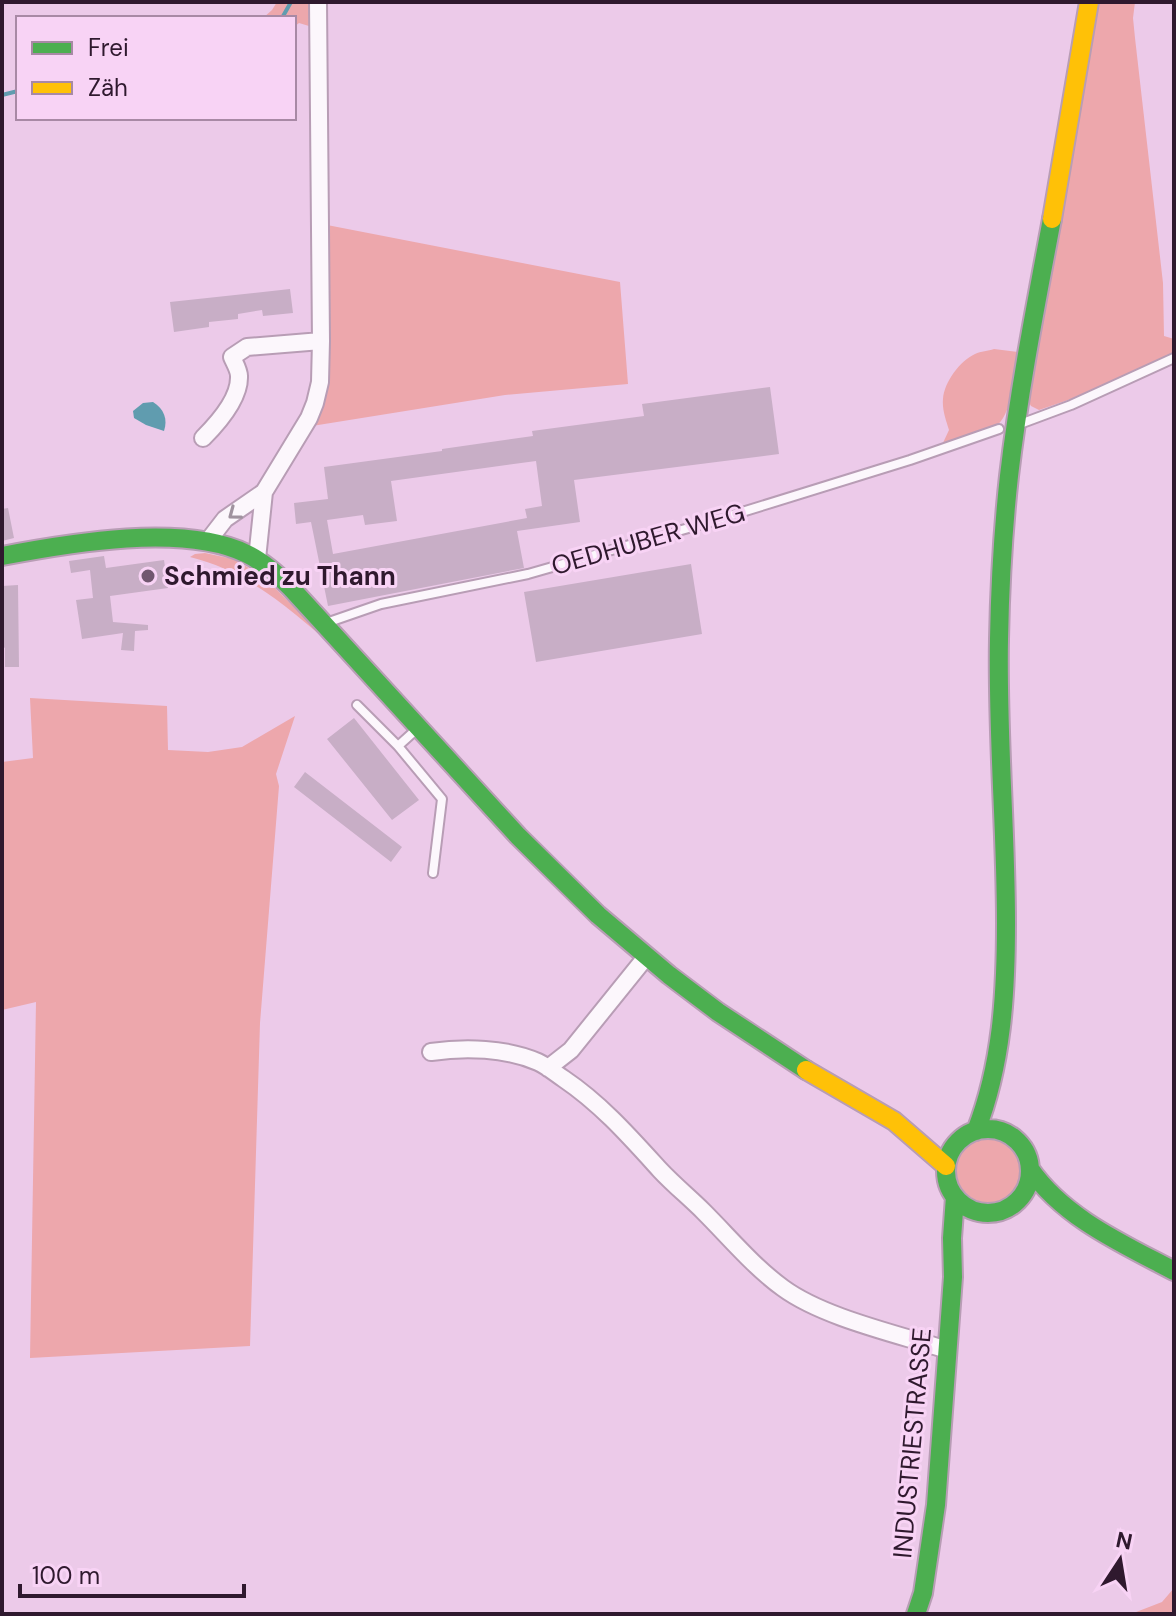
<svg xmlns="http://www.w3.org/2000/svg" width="1176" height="1616" font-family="'DM Sans',sans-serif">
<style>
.green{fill:#eda7ac}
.water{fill:#609caf}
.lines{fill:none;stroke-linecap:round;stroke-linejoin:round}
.stream{stroke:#609caf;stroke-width:4}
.building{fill:#c8aec6;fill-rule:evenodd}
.lane-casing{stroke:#b89db5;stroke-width:12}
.street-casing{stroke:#b89db5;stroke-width:20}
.fast-casing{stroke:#b89db5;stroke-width:22}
.slow-casing{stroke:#b89db5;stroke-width:22}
.lane{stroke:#fcf7fc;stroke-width:8}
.street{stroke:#fcf7fc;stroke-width:16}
.fast{stroke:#4caf50;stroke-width:18}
.slow{stroke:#ffc107;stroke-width:18}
.oneway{stroke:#a0939f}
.poi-dot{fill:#71576f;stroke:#f8d3f5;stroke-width:3}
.labels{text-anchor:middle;stroke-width:6;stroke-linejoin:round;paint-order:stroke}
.street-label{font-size:26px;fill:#2f192e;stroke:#f8d3f5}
.poi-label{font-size:26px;font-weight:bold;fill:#2f192e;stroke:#f8d3f5;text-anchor:start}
</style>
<rect width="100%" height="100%" fill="#eccae9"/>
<path class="green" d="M 277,2 L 310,2 L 309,26 L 299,23 L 294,27 L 294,18 L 263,18 L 272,10 Z
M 1098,2 L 1135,2 L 1133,18 L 1135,38 L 1163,283 L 1164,336 L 1174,339 L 1174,354 L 1071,399 L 1039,410 L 1031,406 L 1027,399 Z
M 327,225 L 620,282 L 628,384 L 505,395 L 312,426 Z
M 994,349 L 1018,352 C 1015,370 1013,406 1001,421 C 992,433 957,440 942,445 L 949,430 C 946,420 942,410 943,399 C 944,382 960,361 975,354 C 981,351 988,351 994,349 Z
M 205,553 L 233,559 L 262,575 L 335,648 C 291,610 248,571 190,557 L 195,554 Z
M 30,698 L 167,706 L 168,750 L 208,752 L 242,747 L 295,716 L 276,774 L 279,786 L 260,1023 L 250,1346 L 30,1358 L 36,1002 L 2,1010 L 2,762 L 33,758 Z
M956 1170a33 33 0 1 1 66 0a33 33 0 1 1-66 0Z
M 1174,1588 L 1174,1614 L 1131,1614 L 1162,1602 Z"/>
<path class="water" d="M 153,402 C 164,409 168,419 164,431 L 146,425 L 134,418 L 133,411 L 143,403 Z"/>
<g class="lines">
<path class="stream" d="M 282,18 L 291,2
M 2,95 L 18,91"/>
</g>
<path class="building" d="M 290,289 L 293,313 L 263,316 L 262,310 L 238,314 L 238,319 L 209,322 L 209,327 L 174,332 L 170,302 Z
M 770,387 L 779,454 L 574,480 L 580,522 L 517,531 L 524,568 L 328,606 L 311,522 L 296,524 L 294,503 L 328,499 L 324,467 L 442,451 L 442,449 L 533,436 L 532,431 L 644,416 L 642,404 ZM 536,461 L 542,506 L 525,509 L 527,518 L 333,554 L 327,520 L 363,515 L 365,525 L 397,521 L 391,481 Z
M 8,508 L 14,538 L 2,541 L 2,509 Z
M 104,556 L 106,568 L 164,560 L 168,588 L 110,596 L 113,622 L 148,625 L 148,630 L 135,631 L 134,651 L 121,650 L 123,633 L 82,639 L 76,600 L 93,598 L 90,570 L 71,573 L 69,561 Z
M 691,564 L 702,634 L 536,662 L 524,592 Z
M 18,585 L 19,667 L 5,667 L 5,648 L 2,646 L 2,586 Z
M 354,718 L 419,800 L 392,820 L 327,739 Z
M 305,772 L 402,847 L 391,862 L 294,787 Z"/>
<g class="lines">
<defs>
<path id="lane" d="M 1020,424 L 1071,405 L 1174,358
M 329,622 L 381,604 L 528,574 L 713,521 L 910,460 L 999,429
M 357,705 L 398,746 L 442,799 L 433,873
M 398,746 L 418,728"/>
<path id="street" d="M 203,438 C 217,424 240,398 239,376 C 239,370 234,362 232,357 L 247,347 L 321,341
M 208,541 L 225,519 L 264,492 L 309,418 L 315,403 L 320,382 L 321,341 L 318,2
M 257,559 L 264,492
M 431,1052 C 465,1047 506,1048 538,1062 C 547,1066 555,1073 564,1079 C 601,1104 630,1137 660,1170 C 674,1185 690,1198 704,1212 C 730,1238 754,1267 783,1288 C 824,1318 898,1334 947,1350
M 548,1068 L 571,1050 L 646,957"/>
<path id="fast" d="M 2,556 C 70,543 184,523 247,554 C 264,562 278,575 291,588 L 518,836 L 598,915 L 669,975 L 718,1012 L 806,1070
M946 1171a42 42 0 1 1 84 0a42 42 0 1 1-84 0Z
M 976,1131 C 1002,1064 1006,994 1006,923 C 1006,828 997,734 999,639 C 1000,585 1003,530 1009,476 C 1019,390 1036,304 1052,219
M 1030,1169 C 1064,1218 1123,1244 1174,1271
M 916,1614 L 923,1593 L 936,1505 L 953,1277 L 952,1238 L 955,1197"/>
<path id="slow" d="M 1052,219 L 1089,2
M 806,1070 L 894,1121 L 946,1166"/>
</defs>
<use href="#lane" class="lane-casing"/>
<use href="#street" class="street-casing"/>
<use href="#fast" class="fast-casing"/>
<use href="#slow" class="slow-casing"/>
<use href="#lane" class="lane"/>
<use href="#street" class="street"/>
<use href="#fast" class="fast"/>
<use href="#slow" class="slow"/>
</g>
<defs><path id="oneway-chevron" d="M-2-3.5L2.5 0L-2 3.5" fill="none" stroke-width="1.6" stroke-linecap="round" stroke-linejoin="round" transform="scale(2)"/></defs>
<use class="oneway" href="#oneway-chevron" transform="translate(234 514) rotate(143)"/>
<circle class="poi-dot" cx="148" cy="576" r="8"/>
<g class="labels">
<g class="street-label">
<text transform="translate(648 539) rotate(-16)" y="9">OEDHUBER WEG</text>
<text transform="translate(912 1443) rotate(-85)" y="9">INDUSTRIESTRASSE</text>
</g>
<g class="poi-label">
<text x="164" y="585">Schmied zu Thann</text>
</g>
</g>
<rect width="1176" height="1616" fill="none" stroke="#2f192e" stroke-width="8"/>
<rect x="16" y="16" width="280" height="104" fill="#f8d3f5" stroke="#a889a5" stroke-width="2"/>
<rect x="32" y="42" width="40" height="12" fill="#4caf50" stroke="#a889a5" stroke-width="2"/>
<text x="88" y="56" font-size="24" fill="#2f192e">Frei</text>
<rect x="32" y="82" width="40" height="12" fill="#ffc107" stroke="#a889a5" stroke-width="2"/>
<text x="88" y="96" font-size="24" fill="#2f192e">Zäh</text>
<g transform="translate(1120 1560) rotate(12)" stroke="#f8d3f5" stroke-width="6" paint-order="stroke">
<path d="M0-6L14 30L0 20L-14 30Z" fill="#2f192e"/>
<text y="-12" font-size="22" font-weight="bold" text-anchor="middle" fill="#2f192e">N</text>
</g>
<path d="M20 1584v12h224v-12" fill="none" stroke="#2f192e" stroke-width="4"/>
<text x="32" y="1584" font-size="24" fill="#2f192e" stroke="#f8d3f5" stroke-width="6" paint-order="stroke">100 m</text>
</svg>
